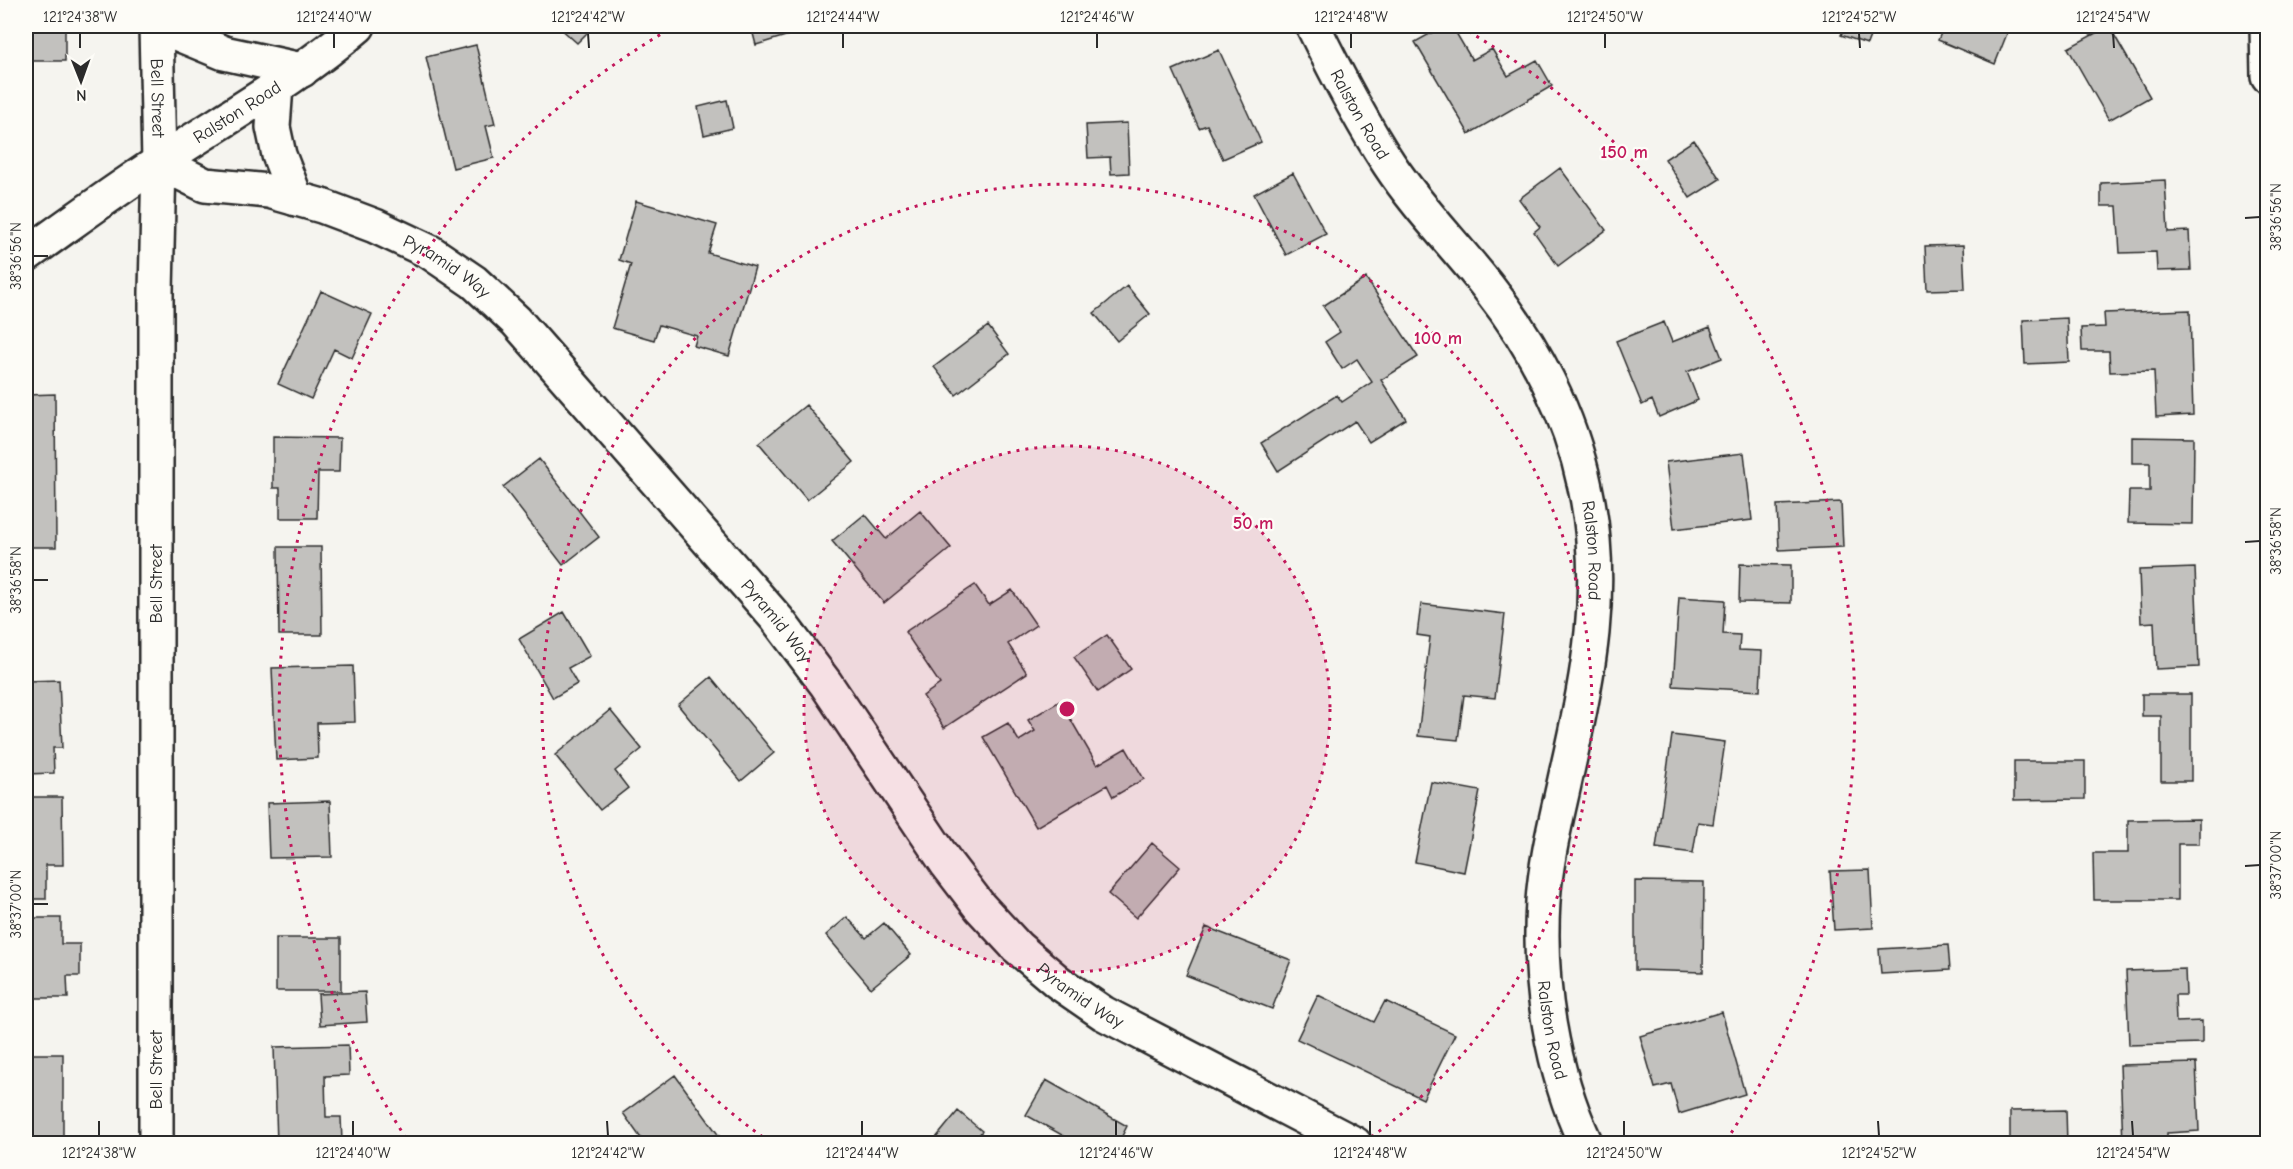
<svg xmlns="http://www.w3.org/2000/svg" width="2293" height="1169" font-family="'Comic Neue',sans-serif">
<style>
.building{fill:#c2c1be;stroke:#2b2b2b;stroke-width:1.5}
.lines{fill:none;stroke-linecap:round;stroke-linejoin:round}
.minor-casing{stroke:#2b2b2b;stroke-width:38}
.tertiary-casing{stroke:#2b2b2b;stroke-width:38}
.minor{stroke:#fdfcf7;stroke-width:33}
.tertiary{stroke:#fdfcf7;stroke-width:33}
.ticks{fill:none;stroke:#2b2b2b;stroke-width:2}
.ring{fill:none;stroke:#c2185b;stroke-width:3;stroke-dasharray:3 6}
.labels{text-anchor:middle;stroke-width:4.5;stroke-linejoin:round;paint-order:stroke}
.street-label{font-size:18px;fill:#2b2b2b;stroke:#fdfcf7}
.centre{fill:#c2185b;stroke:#fdfcf7;stroke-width:3}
.ring-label{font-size:18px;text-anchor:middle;font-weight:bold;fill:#c2185b;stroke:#fdfcf7;stroke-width:4.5;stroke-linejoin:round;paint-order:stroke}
.neatline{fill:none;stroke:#2b2b2b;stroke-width:2}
.ticks-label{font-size:15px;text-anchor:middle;fill:#2b2b2b}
</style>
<rect width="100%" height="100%" fill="#f5f4ef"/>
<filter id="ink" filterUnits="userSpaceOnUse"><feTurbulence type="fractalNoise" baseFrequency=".0167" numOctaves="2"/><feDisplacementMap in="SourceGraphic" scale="12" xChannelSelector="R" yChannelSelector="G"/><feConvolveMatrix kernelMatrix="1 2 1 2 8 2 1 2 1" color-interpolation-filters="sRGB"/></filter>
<g filter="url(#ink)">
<path class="building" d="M 26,26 L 65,26 L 65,61 L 26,61 Z
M 558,26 L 594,26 L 577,43 Z
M 751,26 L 786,26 L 789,35 L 756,45 Z
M 1444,26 L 1452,26 L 1472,60 L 1492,49 L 1508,76 L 1537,60 L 1552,86 L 1469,134 L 1415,42 Z
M 1845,26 L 1874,26 L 1867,44 L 1841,35 Z
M 1944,26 L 2010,26 L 1995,64 L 1938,40 Z
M 2109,26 L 2150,97 L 2109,120 L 2068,48 Z
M 476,45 L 495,124 L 486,126 L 494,158 L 453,168 L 426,57 Z
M 1219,50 L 1261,142 L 1223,159 L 1207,125 L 1199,128 L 1173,70 Z
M 727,100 L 733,128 L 704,135 L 698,107 Z
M 1127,123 L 1129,173 L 1111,174 L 1110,157 L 1088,158 L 1086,125 Z
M 1694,140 L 1720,179 L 1690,198 L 1665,159 Z
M 1560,168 L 1606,230 L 1558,266 L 1534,232 L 1540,227 L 1519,199 Z
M 1293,173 L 1326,234 L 1286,255 L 1254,194 Z
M 2165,180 L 2168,232 L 2189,231 L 2191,270 L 2157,271 L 2156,252 L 2120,253 L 2117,206 L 2101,206 L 2101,183 Z
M 636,201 L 717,225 L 708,253 L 755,267 L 729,356 L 694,346 L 697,336 L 659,325 L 654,340 L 612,328 L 631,264 L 619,260 Z
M 1963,245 L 1965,289 L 1927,290 L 1925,246 Z
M 1366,278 L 1418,357 L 1381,380 L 1406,419 L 1369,442 L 1355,421 L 1278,471 L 1261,443 L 1337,395 L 1342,402 L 1372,382 L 1357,359 L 1342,369 L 1325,342 L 1340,332 L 1323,306 Z
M 1127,286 L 1150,314 L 1117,341 L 1094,313 Z
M 321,291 L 372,314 L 352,358 L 334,349 L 311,399 L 278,384 Z
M 2190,310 L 2193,415 L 2156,417 L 2154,371 L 2110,372 L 2109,351 L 2082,351 L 2081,328 L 2105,327 L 2104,313 Z
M 2067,318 L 2069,362 L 2025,364 L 2023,320 Z
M 1664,322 L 1672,342 L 1710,327 L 1722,358 L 1687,372 L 1698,400 L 1659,417 L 1652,400 L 1642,405 L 1616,341 Z
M 988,326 L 1009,354 L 956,395 L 934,367 Z
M 55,394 L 56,547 L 26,547 L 26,395 Z
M 806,405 L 854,462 L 807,500 L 759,443 Z
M 273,437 L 340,438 L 339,472 L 318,472 L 317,518 L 280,518 L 280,488 L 273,488 Z
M 2132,437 L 2194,438 L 2193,524 L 2128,523 L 2129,491 L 2150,491 L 2150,463 L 2132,463 Z
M 1744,453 L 1752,520 L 1674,529 L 1666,462 Z
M 539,459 L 599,537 L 563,565 L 503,487 Z
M 1841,502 L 1843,547 L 1779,550 L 1777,505 Z
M 920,511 L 951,548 L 884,603 L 832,541 L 865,514 L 886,539 Z
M 278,547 L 321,547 L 322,635 L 279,635 Z
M 1740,564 L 1791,565 L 1791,603 L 1739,602 Z
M 2195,568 L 2199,667 L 2156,669 L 2154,622 L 2141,623 L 2139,570 Z
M 975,585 L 989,605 L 1012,590 L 1036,625 L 1008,644 L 1027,673 L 944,728 L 923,696 L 940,684 L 905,632 Z
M 1679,597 L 1725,600 L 1723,634 L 1740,635 L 1739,650 L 1762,651 L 1760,691 L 1673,686 Z
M 1421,604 L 1505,614 L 1495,698 L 1464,695 L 1458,740 L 1418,736 L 1430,637 L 1417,635 Z
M 564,612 L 590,656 L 568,668 L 577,684 L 553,698 L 519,639 Z
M 1107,635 L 1131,669 L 1098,692 L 1074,657 Z
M 353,666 L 355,722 L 317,723 L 318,758 L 276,760 L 272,668 Z
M 711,677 L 774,753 L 741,781 L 678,705 Z
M 59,680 L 62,748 L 53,748 L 54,773 L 26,774 L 26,681 Z
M 2142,694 L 2191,694 L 2191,781 L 2161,781 L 2161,716 L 2142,716 Z
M 1060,701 L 1097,765 L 1126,748 L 1144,779 L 1113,797 L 1107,785 L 1036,827 L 983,737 L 1008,723 L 1019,741 L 1035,731 L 1028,720 Z
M 610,710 L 642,749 L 615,771 L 628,788 L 600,810 L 555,755 Z
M 1672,735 L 1725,742 L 1713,824 L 1698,822 L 1693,853 L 1656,848 Z
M 2014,761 L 2085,761 L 2085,799 L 2014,800 Z
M 1431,782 L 1480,791 L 1464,872 L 1415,862 Z
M 26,797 L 62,797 L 63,865 L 46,865 L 46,899 L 26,899 Z
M 330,801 L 332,857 L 269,858 L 267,803 Z
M 2199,819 L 2199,844 L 2178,844 L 2178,900 L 2094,900 L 2093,853 L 2128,853 L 2128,820 Z
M 1152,843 L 1180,867 L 1136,918 L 1108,894 Z
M 1870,870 L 1873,928 L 1834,930 L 1830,871 Z
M 1635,881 L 1704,882 L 1703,972 L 1635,970 Z
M 847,917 L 866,938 L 884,923 L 911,955 L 871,988 L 826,935 Z
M 26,918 L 61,918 L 61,944 L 80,944 L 80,976 L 67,976 L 68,998 L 26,998 Z
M 1206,927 L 1291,960 L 1272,1009 L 1186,975 Z
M 276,938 L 341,938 L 341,991 L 276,991 Z
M 1948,945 L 1950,970 L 1881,974 L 1879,949 Z
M 2185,969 L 2186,995 L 2175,995 L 2176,1022 L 2202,1021 L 2202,1043 L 2129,1045 L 2126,971 Z
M 365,992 L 367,1022 L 320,1025 L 318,994 Z
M 1318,995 L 1374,1022 L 1385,1001 L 1455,1034 L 1423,1099 L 1297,1039 Z
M 1722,1012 L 1745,1094 L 1679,1114 L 1671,1084 L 1655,1088 L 1640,1036 Z
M 348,1045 L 349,1075 L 325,1076 L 326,1117 L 341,1117 L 342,1142 L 277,1144 L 274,1047 Z
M 26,1054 L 63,1054 L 63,1143 L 26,1143 Z
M 2196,1063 L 2199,1131 L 2167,1133 L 2167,1144 L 2123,1144 L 2120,1065 Z
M 675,1075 L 725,1144 L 645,1144 L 623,1113 Z
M 1046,1080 L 1127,1126 L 1118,1144 L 1078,1144 L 1026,1115 Z
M 2066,1110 L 2067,1144 L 2010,1144 L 2010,1111 Z
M 958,1111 L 982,1131 L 972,1144 L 943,1144 L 936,1138 Z"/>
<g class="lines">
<defs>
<g id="minor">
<path id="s1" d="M 1313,26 C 1336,73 1360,120 1389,164 C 1418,208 1455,245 1488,287 C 1534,345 1570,414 1585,487 C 1607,586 1588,679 1566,775 C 1557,817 1546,858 1543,901 C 1538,983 1551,1069 1586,1144"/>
<path d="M 276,86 L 273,127 L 279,155 L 296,199"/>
<path id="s2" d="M 159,162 L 205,185 L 269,191 L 322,206 L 375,226 L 430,252 L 474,282 L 516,321 L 777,619 L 826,684 L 947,864 L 980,907 L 1017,947 L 1058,982 L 1103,1013 L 1355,1144"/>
<path id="s3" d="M 26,255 C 74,221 122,185 173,153 C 236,112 301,75 358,26"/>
</g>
<g id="tertiary">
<path id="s4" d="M 156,26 L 159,162 L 156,292 L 156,1144"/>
<path d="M 159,26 L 224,53 L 302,70"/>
<path d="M 2267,26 L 2268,76"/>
</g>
</defs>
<use href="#minor" class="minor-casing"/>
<use href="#tertiary" class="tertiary-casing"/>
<use href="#minor" class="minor"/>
<use href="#tertiary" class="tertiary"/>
</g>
</g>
<path class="ticks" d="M 80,33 L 80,48M 334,33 L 334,48M 588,33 L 589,48M 843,33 L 843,48M 1097,33 L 1097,48M 1351,33 L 1351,48M 1605,33 L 1605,48M 1859,33 L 1860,48M 2113,33 L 2114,48M 2245,218 L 2260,217M 33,256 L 48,256M 2245,542 L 2260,541M 33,580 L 48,580M 2245,866 L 2260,865M 33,904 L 48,904M 99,1121 L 99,1136M 353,1121 L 353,1136M 607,1121 L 608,1136M 862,1121 L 862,1136M 1116,1121 L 1116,1136M 1370,1121 L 1370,1136M 1624,1121 L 1624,1136M 1878,1121 L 1879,1136M 2132,1121 L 2133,1136"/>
<circle cx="1067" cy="709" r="263" fill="#c2185b" fill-opacity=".12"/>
<g class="ring">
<circle cx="1067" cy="709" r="263"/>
<path d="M770 1142A525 525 0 1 1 1364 1142"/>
<path d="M406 1138A788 788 0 0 1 673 27M1461 27A788 788 0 0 1 1728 1138"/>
</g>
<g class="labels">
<g class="street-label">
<text dy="6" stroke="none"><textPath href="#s4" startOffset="72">Bell Street</textPath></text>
<text dy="6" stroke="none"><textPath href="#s3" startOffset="255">Ralston Road</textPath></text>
<text dy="6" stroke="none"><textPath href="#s1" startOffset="100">Ralston Road</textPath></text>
<text dy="6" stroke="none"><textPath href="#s2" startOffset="310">Pyramid Way</textPath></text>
<text dy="6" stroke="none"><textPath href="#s1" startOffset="604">Ralston Road</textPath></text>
<text transform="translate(156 584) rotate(-90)" y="6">Bell Street</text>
<text dy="6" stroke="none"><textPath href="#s2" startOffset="796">Pyramid Way</textPath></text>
<text dy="6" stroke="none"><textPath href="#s2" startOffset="1282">Pyramid Way</textPath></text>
<text dy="6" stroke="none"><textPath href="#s1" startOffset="1089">Ralston Road</textPath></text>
<text transform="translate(156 1070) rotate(-90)" y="6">Bell Street</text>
</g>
</g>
<circle cx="1067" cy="709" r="9" class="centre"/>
<g class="ring-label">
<text x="1624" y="158">150 m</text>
<text x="1438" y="344">100 m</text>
<text x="1253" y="529">50 m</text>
</g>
<rect width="2293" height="1169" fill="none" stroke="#fdfcf7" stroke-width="66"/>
<g transform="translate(81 81) rotate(179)" stroke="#fdfcf7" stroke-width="4.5" paint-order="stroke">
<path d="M0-4.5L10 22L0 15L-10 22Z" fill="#2b2b2b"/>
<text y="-9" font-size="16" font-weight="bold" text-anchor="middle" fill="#2b2b2b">N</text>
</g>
<rect x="33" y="33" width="2227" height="1103" class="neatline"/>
<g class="ticks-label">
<text x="80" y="22">121°24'38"W</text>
<text x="334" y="22">121°24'40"W</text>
<text x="588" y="22">121°24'42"W</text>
<text x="843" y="22">121°24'44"W</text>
<text x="1097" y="22">121°24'46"W</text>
<text x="1351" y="22">121°24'48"W</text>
<text x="1605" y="22">121°24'50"W</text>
<text x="1859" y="22">121°24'52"W</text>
<text x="2113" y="22">121°24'54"W</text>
<text transform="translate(2276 217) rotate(-90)" y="5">38°36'56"N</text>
<text transform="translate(16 256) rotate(-90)" y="5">38°36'56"N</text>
<text transform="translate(2276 541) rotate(-90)" y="5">38°36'58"N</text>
<text transform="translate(16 580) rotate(-90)" y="5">38°36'58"N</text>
<text transform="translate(2276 865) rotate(-90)" y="5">38°37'00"N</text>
<text transform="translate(16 904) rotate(-90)" y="5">38°37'00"N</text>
<text x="99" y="1158">121°24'38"W</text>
<text x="353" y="1158">121°24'40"W</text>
<text x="608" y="1158">121°24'42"W</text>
<text x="862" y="1158">121°24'44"W</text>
<text x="1116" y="1158">121°24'46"W</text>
<text x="1370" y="1158">121°24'48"W</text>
<text x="1624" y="1158">121°24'50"W</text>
<text x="1879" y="1158">121°24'52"W</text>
<text x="2133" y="1158">121°24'54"W</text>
</g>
</svg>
